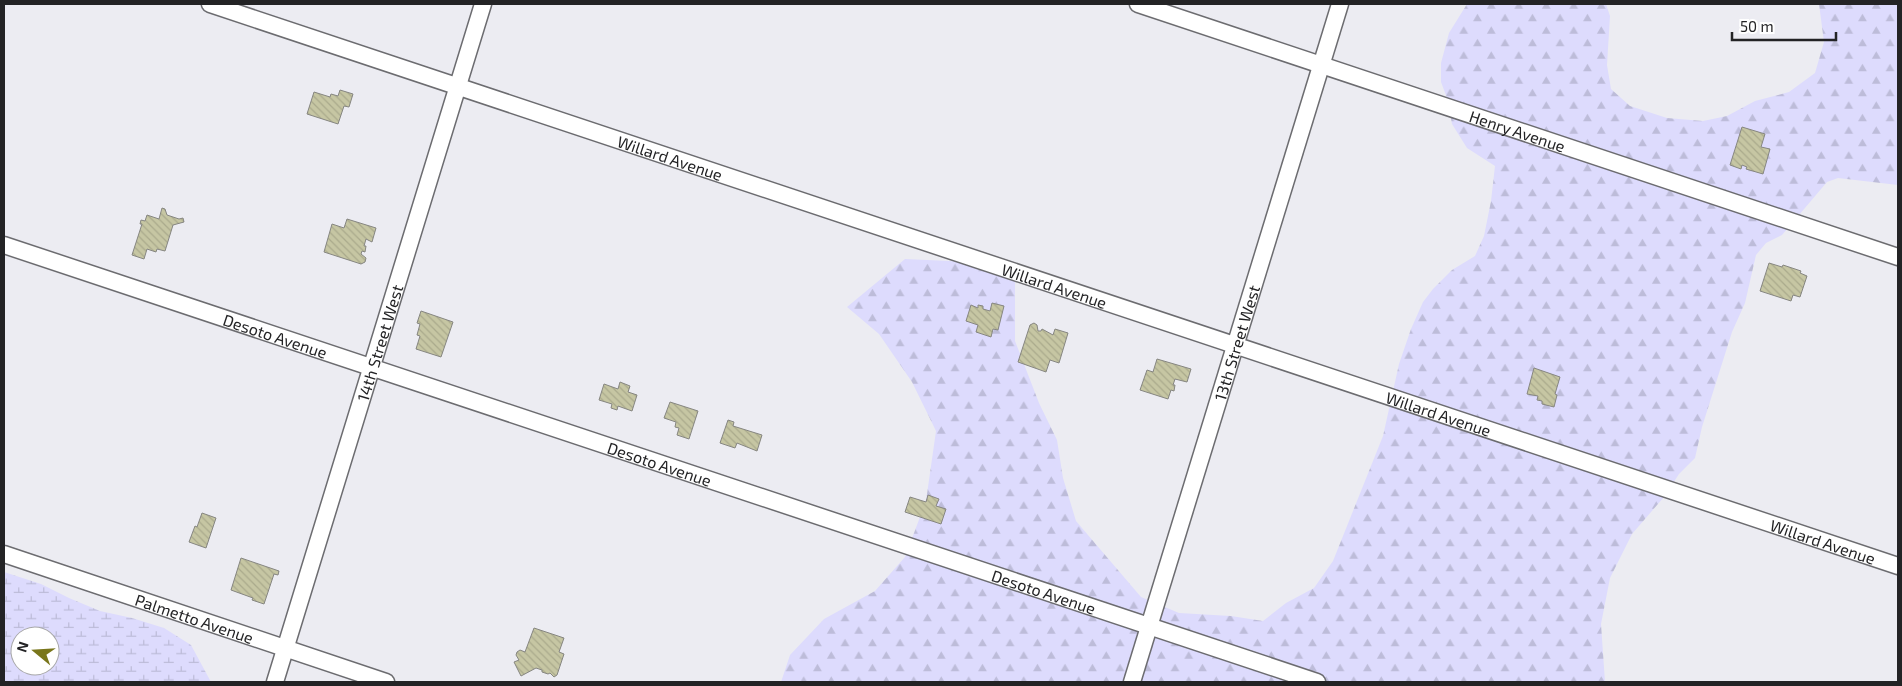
<svg xmlns="http://www.w3.org/2000/svg" width="1902" height="686" font-family="'Exo 2',sans-serif">
  <style>
    .forest { fill: url(#forest-firs) }
    .wetland { fill: url(#wetland-marsh); fill-rule: evenodd }
    .building { fill: url(#building-back-hatch); stroke: #868681 }
    .lines { fill: none; stroke-linecap: round; stroke-linejoin: round }
    .street-casing { stroke: #6c6c70; stroke-width: 19 }
    .street { stroke: #fff; stroke-width: 16 }
    .labels { text-anchor: middle; dominant-baseline: central; stroke-width: 4; stroke-linejoin: round; paint-order: stroke }
    .street-label { font-size: 16px; fill: #232325; stroke: #fff }
  </style>
  <defs>
    <pattern id="forest-firs" width="22" height="20" patternUnits="userSpaceOnUse" patternTransform="scale(1.25)"><rect width="22" height="20" fill="#dddbfd"/><path d="M5 1l3.5 6h-7zM16 11l3.5 6h-7z" fill="#bdbcd9"/></pattern>
    <pattern id="wetland-marsh" width="20" height="14" patternUnits="userSpaceOnUse" patternTransform="scale(1.25)"><rect width="20" height="14" fill="#dddbfd"/><path d="M1 5h8M5 5V1M11 12h8M15 12V8" fill="none" stroke="#bdbcd9"/></pattern>
    <pattern id="building-back-hatch" width="6" height="6" patternUnits="userSpaceOnUse" patternTransform="scale(1.25)"><rect width="6" height="6" fill="#c6c6a3"/><path d="M-1 5l2 2M0 0l6 6M5-1l2 2" fill="none" stroke="#aaaa8c"/></pattern>
  </defs>
  <rect width="100%" height="100%" fill="#ececf2"/>
  <!-- forest -->
  <path class="forest" d="M1467,4H1606L1610,16L1607,65L1611,89L1630,106L1667,118L1703,121L1727,116L1755,101L1789,92L1815,73L1824,42L1819,4H1898V185L1838,178L1827,182L1782,235L1766,243L1756,255L1745,303L1732,332L1702,427L1695,458L1679,474L1664,497L1632,534L1610,578L1601,624L1605,682H781L790,655L824,619L875,591L905,557L926,501L936,431L912,382L879,334L847,307L905,259L1015,264V341L1039,403L1057,440L1063,478L1076,521L1141,597L1179,613L1231,616L1263,621L1286,603L1314,588L1333,561L1383,436L1399,364L1411,329L1423,302L1433,289L1452,270L1475,256L1484,236L1491,201L1495,166L1467,148L1452,124L1447,98L1441,82V63L1449,33Z"/>
  <!-- wetland -->
  <path class="wetland" d="M4,572L41,584L69,598L100,611L132,618L164,628L191,645L211,682H4ZM20,636H50V666H20Z"/>
  <!-- building -->
  <path class="building" d="M340,90L353,94L349,107L344,106L338,124L307,114L314,92L330,97L331,94L338,96Z
    M1742,127L1765,134L1761,147L1770,149L1763,174L1746,169L1747,167L1742,165L1741,169L1730,165Z
    M162,208L165,209L167,215L179,219L183,218L184,222L173,225L165,251L157,249L156,252L147,249L144,259L132,255L142,224H140L141,220L145,221L147,215L159,219Z
    M347,219L376,228L372,242L366,239L364,246H366L365,252L362,251L361,254L366,258L365,262L361,264L324,252L332,224L344,228Z
    M1769,263L1782,267L1783,265L1801,271L1800,273L1807,276L1800,297L1793,295L1791,301L1760,291Z
    M992,303L1004,306L998,330L993,329L991,337L976,332L978,325L966,321L971,305L978,308V305L983,306V309L990,311Z
    M421,311L453,322L441,357L416,349L420,336L417,335L420,324L417,323Z
    M1034,323L1037,325L1038,331H1041L1042,329L1053,335L1055,329L1068,333L1059,363L1050,360L1046,372L1018,362L1030,325Z
    M1157,359L1191,369L1187,382L1175,379L1173,385H1175L1174,391L1171,390L1168,399L1140,390L1147,370L1153,372Z
    M1534,368L1560,377L1555,394L1557,395L1554,407L1542,404V401L1537,400L1538,396L1527,394Z
    M620,382L630,386L628,392L637,395L632,411L618,406L617,410L611,408L612,404L599,400L604,384L618,389Z
    M670,402L698,411L689,439L677,435L679,428L675,427L676,422L664,418Z
    M728,420L734,422L733,426L762,435L757,451L737,443L735,448L720,443Z
    M928,495L939,499L936,506L946,509L941,524L905,512L910,497L926,502Z
    M202,513L216,518L206,548L189,542L195,526L197,527Z
    M241,558L279,571L278,575L274,574L264,604L252,600L253,598L231,590Z
    M534,628L564,638L559,652L564,654L557,675L554,677L550,673L548,674L542,672V670L536,668L521,676L514,662L519,660L516,655L517,652L520,650L525,652Z"/>
  <g class="lines">
    <defs>
      <g id="street">
        <path id="s1" d="M210,4L1898,566"/>
        <path id="s2" d="M1138,4L1898,257"/>
        <path id="s3" d="M4,245L1317,682"/>
        <path id="s4" d="M4,554L386,682"/>
        <path id="s5" d="M275,682L483,4"/>
        <path id="s6" d="M1132,682L1340,4"/>
      </g>
    </defs>
    <!-- street casing -->
    <use href="#street" class="street-casing"/>
    <!-- street -->
    <use href="#street" class="street"/>
  </g>
  <g class="labels">
    <!-- street labels -->
    <g class="street-label">
      <text stroke="none"><textPath href="#s2" startOffset="400">Henry Avenue</textPath></text>
      <text stroke="none"><textPath href="#s1" startOffset="485">Willard Avenue</textPath></text>
      <text stroke="none"><textPath href="#s1" startOffset="890">Willard Avenue</textPath></text>
      <text stroke="none"><textPath href="#s3" startOffset="286">Desoto Avenue</textPath></text>
      <text stroke="none"><textPath href="#s5" startOffset="355">14th Street West</textPath></text>
      <text stroke="none"><textPath href="#s6" startOffset="355">13th Street West</textPath></text>
      <text stroke="none"><textPath href="#s1" startOffset="1295">Willard Avenue</textPath></text>
      <text stroke="none"><textPath href="#s3" startOffset="691">Desoto Avenue</textPath></text>
      <text stroke="none"><textPath href="#s1" startOffset="1700">Willard Avenue</textPath></text>
      <text stroke="none"><textPath href="#s3" startOffset="1096">Desoto Avenue</textPath></text>
      <text stroke="none"><textPath href="#s4" startOffset="201">Palmetto Avenue</textPath></text>
    </g>
  </g>
  <!-- border -->
  <rect width="1902" height="686" fill="none" stroke="#232325" stroke-width="10"/>
  <!-- north arrow -->
  <g transform="translate(35 651) rotate(288)"><circle r="24" fill="#ffffff" stroke="#a7a7a8"/>
  <path d="M0-4L9 19L0 12L-9 19Z" fill="#79761b"/>
  <text y="-8" font-size="14" font-weight="bold" text-anchor="middle" fill="#232325">N</text>
  </g>
  <!-- scale -->
  <path d="M1732 32v8h104v-8" fill="none" stroke="#232325" stroke-width="2.5"/>
  <text x="1740" y="32" font-size="15" fill="#232325" stroke="#ffffff" stroke-width="4" paint-order="stroke">50 m</text>
</svg>
